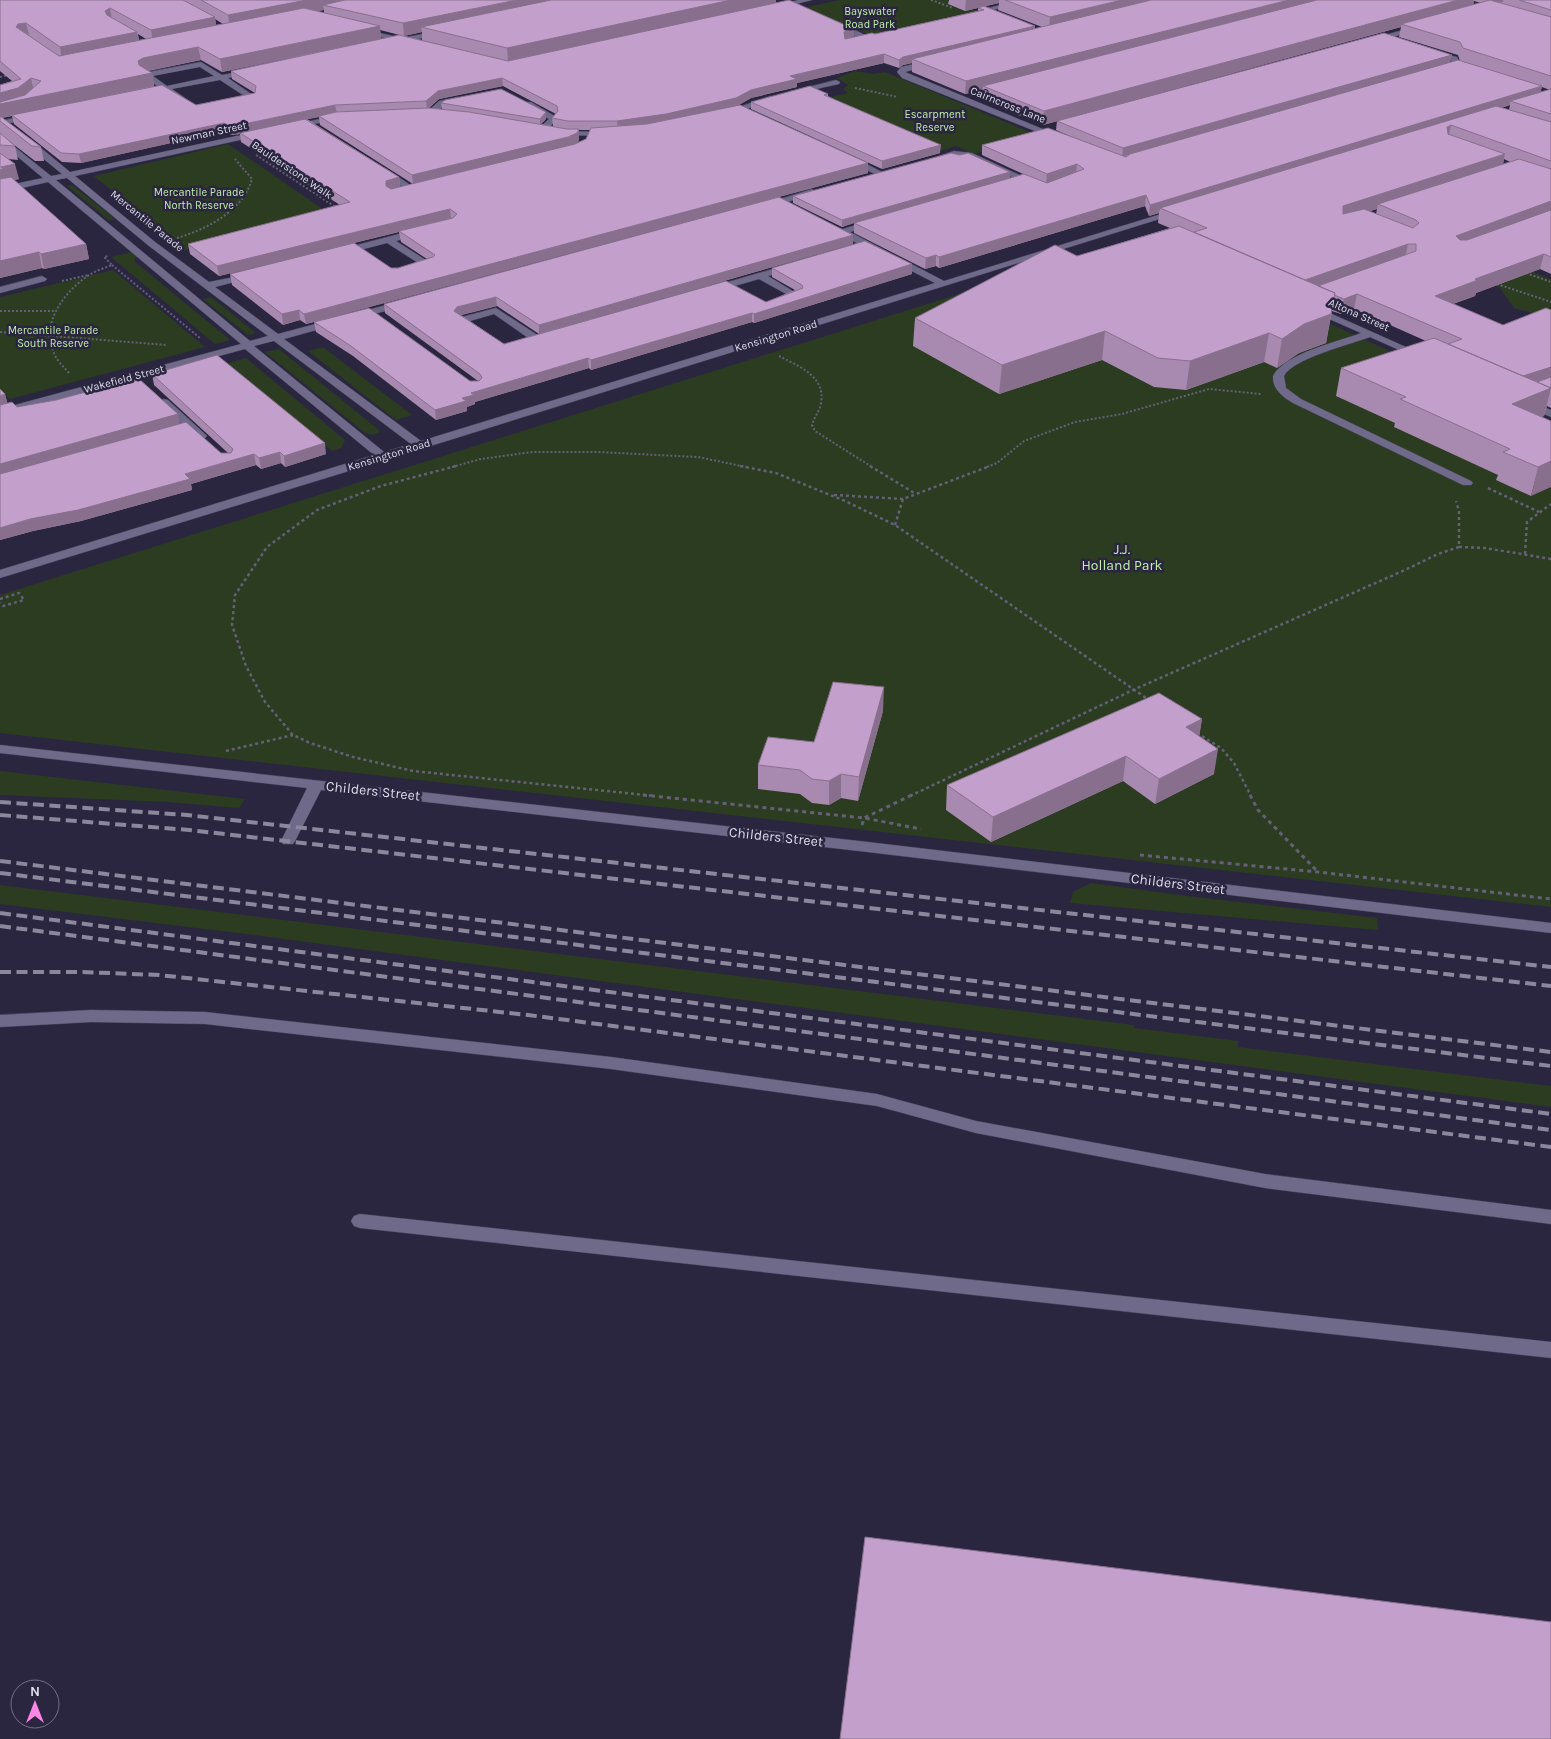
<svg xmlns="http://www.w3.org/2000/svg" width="1551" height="1739" font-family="Karla,sans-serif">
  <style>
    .green { fill: #2b3c21 }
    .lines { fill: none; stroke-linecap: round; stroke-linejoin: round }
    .minor-casing { stroke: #49445a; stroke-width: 1 }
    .path-far2 { stroke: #646078; stroke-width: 2; stroke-dasharray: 2 2; stroke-linecap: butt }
    .path-far1 { stroke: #646078; stroke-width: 2.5; stroke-dasharray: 3 3; stroke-linecap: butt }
    .path { stroke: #646078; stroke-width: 3; stroke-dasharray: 4 4; stroke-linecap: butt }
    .minor { fill: #6f6a89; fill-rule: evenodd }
    .rail { stroke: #8b879c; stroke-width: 4; stroke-dasharray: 11 5.5; stroke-linecap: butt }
    .wall { fill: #a889af; fill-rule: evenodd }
    .shaded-wall { fill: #886f8e }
    .building { fill: #c39fcb; stroke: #886f8e }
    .labels { text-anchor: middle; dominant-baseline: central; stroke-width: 5; stroke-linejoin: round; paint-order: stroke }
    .far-park-label { font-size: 11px; fill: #c1efa9; stroke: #2b2640 }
    .far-street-label { font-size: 11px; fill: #dedced; stroke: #2b2640 }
    .park-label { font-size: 14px; fill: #c1efa9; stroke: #2b2640 }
    .street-label { font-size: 14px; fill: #dedced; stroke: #2b2640 }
  </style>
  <rect width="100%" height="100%" fill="#2b2640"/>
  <!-- green -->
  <path class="green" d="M839,0H947L977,11L870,35L803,8Z
    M855,71L873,74L885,72L1042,137L973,154L956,146L940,151L826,98L848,93L843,89L848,85L837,78Z
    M228,144L330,214L185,250L94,176Z
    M72,185L115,219L109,220L67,186Z
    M1141,237L1551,425V907L0,733V595Z
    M132,252L136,256L134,261L230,340L215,344L111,257Z
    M1515,265L1551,279V318L1514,308L1499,287L1450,268Z
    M113,270L205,347L10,399L0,389V297Z
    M211,297L256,333L248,335L203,299Z
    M323,347L412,415L396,420L308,351Z
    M279,349L379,430V433L372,435L365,433L265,352Z
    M246,358L345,440L341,448L332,451L228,363Z
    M0,771L245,799L239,808L168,802L0,795Z
    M1091,883L1187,896L1377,918L1378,930L1070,903L1073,892Z
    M0,885L1134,1025V1028L1238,1041V1047L1551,1086V1107L254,935L0,904Z"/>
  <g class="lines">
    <defs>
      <path id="minor" d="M798,0H812L776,9L772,7Z
        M1018,0H1030L971,16L967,14Z
        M833,22H839L871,38L864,40L833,26Z
        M1417,26L1421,28L1420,30L1372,42L1368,40Z
        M358,28L402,38L442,30L446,32L410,41L407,43L358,32Z
        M1429,50L1457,57L1461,66L1454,68L1451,60L1429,54Z
        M932,60L936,62L935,64L905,72L1062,137L1055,139L902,78L897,72L901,67Z
        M201,62L222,75L254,69V73L228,78L257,98L197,112L164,91L148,94L144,92L159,87L143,77V73ZM200,67L214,76L167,86L153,76ZM220,80L246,97L198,107L172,89Z
        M836,80L840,82L839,84L793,94L789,92Z
        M771,96L775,98L774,100L728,115L721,113Z
        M459,97L463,99L462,101L445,105L433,115L426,113L439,101Z
        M525,102H531L558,118L545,132H539V128L549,119L525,106Z
        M33,114L37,116L36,118L0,125V121Z
        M338,115H341V119L292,128L288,126Z
        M260,131H263V135L75,176L155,242L209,282L254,273V277L215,287L278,334L401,301H407V305L284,339L421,441L935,283L835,232V228L843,229L871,220H877V224L850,232L944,281L1174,210L1177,209L1182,212L424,448L0,578V570L374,455L245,349L0,415V409L241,344L48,182L0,193V187L43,178L0,142V135L51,176L62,174L23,142V138H29L70,172ZM67,178L149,246L268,336L250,341L56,180ZM274,341L411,444L384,452L254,346Z
        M556,131L609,132L613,134L609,136L559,135H556Z
        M954,151L972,153L1039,184L1032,186L967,157H954L935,162L931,159Z
        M847,157H853L884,173L877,175L847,161Z
        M384,168L387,169L416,189L415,191H409L381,173V169Z
        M812,189L816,192L815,194L766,208L762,205Z
        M418,229L421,230V234L396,241L432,264V268H426L387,243L341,255L336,252L338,250Z
        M790,264L795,267L793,269L768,276L801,296L787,302H781L779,300L788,295L759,279L714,292L709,289L711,287Z
        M42,276L47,279L45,281L0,293V287Z
        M1314,306L1426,356L1425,358H1417L1370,337C1351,344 1292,359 1284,376L1286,388L1301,399L1471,481L1473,483L1471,485H1463L1293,403C1283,397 1272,389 1273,376C1285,353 1338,342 1361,333L1311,311L1309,309Z
        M496,308L542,338V342H534L494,314L470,321L480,330L475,333L457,320L458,318Z
        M164,399L168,400L205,434L207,436L205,438H197L160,404L159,402Z
        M1526,400L1551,410V417L1522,405L1521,403L1522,401Z
        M0,745L859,841L1551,923V933L859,851L321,790L295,841L293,844H283L281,841L307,788L0,753Z
        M91,1010L205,1012L611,1057L877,1094L976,1121L1265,1174L1551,1210V1224L1265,1188L976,1133L877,1106L611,1069L205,1024L91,1022L0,1027V1015Z
        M360,1214L1551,1342V1358L360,1228L354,1226L351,1221L354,1216Z"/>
    </defs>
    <!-- minor casing -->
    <use href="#minor" class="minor-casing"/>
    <!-- path-far2 -->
    <path class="path-far2" d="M931,0L953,8
      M0,77L9,75
      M855,88L898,97
      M256,155L337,208
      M177,238C207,229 243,211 252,179L235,159
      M112,265L200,338
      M1526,273L1551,282
      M62,281L88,275
      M1497,284L1551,302
      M0,311H54
      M0,332L167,345
      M779,356C798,366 826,376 821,403C820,411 814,417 812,425L815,431L872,467
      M69,373C63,366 56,360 53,351C40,323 67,288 91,274C97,270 105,268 112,265L104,257L108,256
      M452,467L481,459L532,452H597L698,457L746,467
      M987,467L997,463L1024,441L1075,422L1122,414L1209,389L1261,394"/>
    <!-- path-far1 -->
    <path class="path-far1" d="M456,466L381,486L317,510L267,547L235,595L232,625L246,666L265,702L293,735L310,743L353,757L413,771L655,796
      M740,466L776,473L845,501L895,525L1149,700
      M870,466L916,494
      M1488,488L1539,512
      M834,495L903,499
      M895,525L903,499L990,466
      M1459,547L1485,548L1551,559
      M1525,554L1527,522L1551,504
      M0,599L19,593L24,600L3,606L0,603
      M1197,733L1221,748L1234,763L1251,796
      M226,751L293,735
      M910,796L1133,690L1405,570L1438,554L1459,547V511L1456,501"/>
    <!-- path -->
    <path class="path" d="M643,795L864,818L921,829
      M1250,795L1258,810L1318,872
      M862,825L864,818L912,795
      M1140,855L1318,872L1551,899"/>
    <!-- minor -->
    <use href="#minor" class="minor"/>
    <!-- rail -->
    <path class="rail" d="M0,802L187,815L1551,967
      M0,815L189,830L1551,986
      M0,861L1551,1052
      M0,873L1551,1066
      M0,913L1551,1114
      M0,926L1551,1130
      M0,972H81L159,975L528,1015L1551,1147"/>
  </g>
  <!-- wall -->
  <path class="wall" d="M0,0H778H776V3L854,29V37L875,34L978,11V8L1035,29L1042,27L998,10L999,3L965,11L948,4L949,0H1551V274L1540,269L1476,293L1475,296L1453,304L1503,325L1551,310V408L1547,406L1544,416L1541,417L1551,421L1531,496L1496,480L1498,475L1394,427L1395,423L1336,396L1341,368L1426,341L1354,309L1341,314L1332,311L1326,343L1299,353L1277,368L1264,362L1186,390L1154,387L1102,360L999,394L913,346L915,318L1077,256L1170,228L1158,223L1159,213L1149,216L1145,206L939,268L936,266L925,269L854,233V223L842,227L793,203V196L1010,178L1023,174L982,155V145L1072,137L1056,130L1057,121L1460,61L1458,55L1399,37L1401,27L1043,125L982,100L983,90L965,94L912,72V63L903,65L899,68L884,63L797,83V87L751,98L739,105L868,163V173L321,320L470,381H478L385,313L384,304L853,235V244L539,334L497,306L461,315L504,344L766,302L795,290L772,277V268L912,264V274L754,323L752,322L591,370L589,368L475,402V404L467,407V411L436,420L353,356L316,332L314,322L306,324L300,320L283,325L232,285L230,274L321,251L219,276L190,254L188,244L340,205L241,142L240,134L231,135L225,131L81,163L62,162L14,124L12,116L2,118L41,147L44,161H35L0,134L15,146L18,160L8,159L19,179L14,180L86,244L89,259L44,269L42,268L0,278V85L12,81L0,71ZM1474,1L1481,3L1473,5ZM324,10V13L316,11ZM215,19L223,24L216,25ZM380,30L392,33L399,35L381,39ZM422,32V40L404,36ZM138,34L146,39L139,40ZM307,54L231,71L232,79L255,93L196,105L154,86L152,73L148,71L201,60L222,72ZM503,86L556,114L552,118L553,126L541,124L546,119V112L441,103L442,109L429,108L439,99ZM1542,87L1550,90L1540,92ZM1510,105L1509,110L1501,108ZM319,117L320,125L413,184L400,187L399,177L307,119ZM579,130H590L586,139L571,145L578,143L579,138ZM1504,159L1510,162L1503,164ZM1377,209L1376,214L1370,211ZM399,232L401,242L427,259L398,268H391L354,243Z
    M828,94V96L940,153L882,169L751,109V102Z
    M152,374L326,454L285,467L281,463L261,469L256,465L191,484L192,490L81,521L33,531L0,540V389L5,394L7,403L17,407L180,424L221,453H228L154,385Z
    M883,711L858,801L841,798L829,805L812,803L800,794L758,789V765L814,742Z
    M1202,719L1199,736L1214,774L1155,804L1123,781L991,842L946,810L947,785Z"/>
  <!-- shaded-wall -->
  <path class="shaded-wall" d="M307,0H372L323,5L324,10L230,28L228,15Z
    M517,0H579L421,27L422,32L404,36L403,23Z
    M731,0H778H776V3L508,61L507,48Z
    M966,0H999V3L965,11Z
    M1122,0H1171L1049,30L1050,17Z
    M1289,0H1336L983,86V90L965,94L966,81Z
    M1458,0H1474L1473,8L1401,24V27L1043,125L1044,111Z
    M1491,0H1503V2L1490,4Z
    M110,8L112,20L107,23L105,11Z
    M215,17L217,30L153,43L151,30Z
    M26,23L29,35L16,27L18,24Z
    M380,26L381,39L222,72L220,59Z
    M1035,26V34L912,59V63L903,65L899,68V60L903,57Z
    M854,29V37L844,40V32Z
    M137,32L140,45L62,60L60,47Z
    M198,47L201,60L146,71L140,74L138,61L143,58Z
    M884,54V63L797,83V87L751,98L736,106L618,130L617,121L751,90L790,76Z
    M1452,55L1450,63L1122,157L1123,148Z
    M152,73L154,86L0,118V93L31,78L34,92Z
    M502,78L503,86L439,99L427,109L426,101L438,91Z
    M1542,86L1540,96L1510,101V105L1166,211L1160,208L1159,213L1149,216L1150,205Z
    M335,105L337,113L319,116V117L241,133H240V134L231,135L230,127Z
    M546,112V119L540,125V119Z
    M224,123L225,131L81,163L79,154Z
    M1451,125L1448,139L1447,127Z
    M579,129V138L578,143L568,146L413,184L412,175Z
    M941,145L940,153L882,169V161Z
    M1505,154L1502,168L1378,204L1377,209L1340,221L1343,206Z
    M868,163V173L306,324L304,314Z
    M15,164L19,179L6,182L0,185V170L1,167Z
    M1077,164L1076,174L1046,184L1047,174Z
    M1010,172V179L854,223L842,227V220Z
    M399,177L400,187L387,196L386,186V181Z
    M1146,195L1145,206L939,268V257Z
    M1551,201V215L1453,251L1456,236Z
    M450,209L451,219L219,276L217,266Z
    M853,235V244L539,334V325Z
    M86,244L89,259L44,269L41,254Z
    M1408,244L1405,259L1321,289L1302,281Z
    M39,252L42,268L0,278V261Z
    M1544,254L1540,269L1476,293L1475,296L1431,312L1435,296L1475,279Z
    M936,255V266L925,269L926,258Z
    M912,264V274L754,323V314Z
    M1357,294L1354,309L1341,314L1344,299Z
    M496,297L497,306L458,316L454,311L457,307Z
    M299,310L300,320L283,325L282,314Z
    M752,313V322L591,370V360Z
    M1331,314L1326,343L1299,353L1277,368L1282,339L1304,324Z
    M1105,331L1102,360L999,394L1002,365Z
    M1269,333L1264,362L1186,390L1190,361Z
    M588,358L589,368L475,402V404L467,407V411L436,420L435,410L462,398L471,393Z
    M1551,367V382L1541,385L1521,376Z
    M1551,388L1544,416L1505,432L1512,404Z
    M5,394L8,405L0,407V396Z
    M178,414L180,425L0,476V464Z
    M325,443L326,454L285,467L284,456Z
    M280,452L281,463L261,469L259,458Z
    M254,454L256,465L191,484L192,490L81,521L33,531L0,540V528Z
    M1551,461V487L1531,496L1538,467Z
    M884,687L883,711L858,801L859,777Z
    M1202,719L1198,744L1186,727Z
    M1218,749L1214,774L1155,804L1159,779Z
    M1126,756L1123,781L991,842L993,817Z
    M841,774V798L829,805V781Z"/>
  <!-- building -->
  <path class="building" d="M0,0H183L215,17L151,30L110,8L105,11L107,15L137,32L60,47L26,23L18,24L16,27L59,56L304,8L380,26L220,59L198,47L143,58L138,61L139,65L152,73L0,104V102L25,95L41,81L31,78L18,88L0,93V85L21,79L0,61Z
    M201,0H307L228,15Z
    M345,0H517L403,23L323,5Z
    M551,0H731L507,48L421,27Z
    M789,0L854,29L844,32L845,39L872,33L875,34L984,10L978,8L984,6L1035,26L903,57L899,60L884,54L790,76L797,79L751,90L736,98L666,114L617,121H568L552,118L558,111L557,106L502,78L438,91L426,101L335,105L230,127L224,123L79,154L61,153L12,115L162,85L196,105L255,93L256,86L231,71L399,35L508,61Z
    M1005,0H1122L1050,17Z
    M1151,0H1289L966,81L912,59Z
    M1317,0H1458L1044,111L983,86Z
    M1490,0L1551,17V76L1463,48L1460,42L1401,24Z
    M1519,0H1551V10Z
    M1384,33L1452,55L1123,148L1057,121Z
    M1458,60L1542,86L1150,205L1146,195L939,257L936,255L926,258L854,223L1024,174L1047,183L1084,169L1077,164L1047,174L982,145L1048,128L1126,157L1130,154Z
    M810,86L828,94L824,95L941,145L882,161L751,102Z
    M501,89L546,112L540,119L441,103L445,100Z
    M1551,89V114L1510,101Z
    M740,105L868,163L304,314L299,310L282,314L230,274L354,243L391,268H398L433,257L435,255L399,231L453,218L457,214L450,209L217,266L188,244L350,202L240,133L305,119L399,177L386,181V186L391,189L575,144L586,139L591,128L647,124Z
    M1496,106L1551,122V161L1451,125L1447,127L1448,134L1505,154L1343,206V214L1364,209L1413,228L1419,223L1416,220L1378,204L1519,159L1551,169V201L1456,236L1460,240H1467L1551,210V257L1544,254L1475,279L1478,280L1435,296L1503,325L1546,308L1551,310V367L1523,376L1448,344L1462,339L1357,294L1344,299L1334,295L1335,293L1318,286L1416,251V244H1408L1305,280L1194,232L1207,228L1160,208Z
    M429,108L469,112L567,129H579L577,133L568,137L412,175L319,116L336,112Z
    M0,116L41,147L32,146L0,121Z
    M0,133L15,146L0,145Z
    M0,153L15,164L1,167L3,169L0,170Z
    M951,153L960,155L968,153L1010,172L842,220L793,196Z
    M11,177L86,244L41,254L39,252L0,261V179Z
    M779,197L853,235L539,325L496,297L457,307L454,311L504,344L726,281L766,302L803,288L802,285L772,268L865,241L912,264L754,314L752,313L591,360L588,358L471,393L474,395L462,398L466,401L435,410L351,346L314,322L369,308L470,381H479L482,378L480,374L384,304Z
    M1179,226L1335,293L1331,314L1304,324L1282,339L1269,333L1190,361L1158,358L1105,331L1002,365L915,318L1055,245L1077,256Z
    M1434,338L1551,388L1512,404L1551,421V461L1538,467L1503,452L1510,449L1400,399L1406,397L1341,368Z
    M217,355L325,443L284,456L280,452L259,458L254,454L185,474L190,479L78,510L30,519L0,528V474L186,422L221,453H231L233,449L152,374Z
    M1551,377V388L1537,382Z
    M138,378L178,414L0,464V405L12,402L17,407L56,400Z
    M0,389L5,394L0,396Z
    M833,682L884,687L859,777L841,774L829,781L812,779L800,770L758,765L768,737L814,742Z
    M1159,693L1202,719L1186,727L1218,749L1159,779L1126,756L993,817L947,785Z
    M865,1537L1551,1622V1739H840Z"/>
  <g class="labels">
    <!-- far-park labels -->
    <g class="far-park-label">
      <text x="870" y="11">Bayswater<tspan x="870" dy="13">Road Park</tspan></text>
      <text x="935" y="114">Escarpment<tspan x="935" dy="13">Reserve</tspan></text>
      <text x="199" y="192">Mercantile Parade<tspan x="199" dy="13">North Reserve</tspan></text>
      <text x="53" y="330">Mercantile Parade<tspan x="53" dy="13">South Reserve</tspan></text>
    </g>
    <!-- far-street labels -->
    <g class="far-street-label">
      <text transform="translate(1008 105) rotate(22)">Cairncross Lane</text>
      <text transform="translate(209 133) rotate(-12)">Newman Street</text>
      <text transform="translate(292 170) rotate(34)">Baulderstone Walk</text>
      <text transform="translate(147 221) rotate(39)">Mercantile Parade</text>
      <text transform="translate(1359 315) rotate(24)">Altona Street</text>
      <text transform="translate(776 336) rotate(-17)">Kensington Road</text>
      <text transform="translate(124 379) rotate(-15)">Wakefield Street</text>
      <text transform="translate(389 455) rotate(-17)">Kensington Road</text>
    </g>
    <!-- park labels -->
    <g class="park-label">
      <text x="1122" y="549">J.J.<tspan x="1122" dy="16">Holland Park</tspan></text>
    </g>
    <!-- street labels -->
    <g class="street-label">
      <text transform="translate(373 791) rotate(6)">Childers Street</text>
      <text transform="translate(776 837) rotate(6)">Childers Street</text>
      <text transform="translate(1178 884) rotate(7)">Childers Street</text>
    </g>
  </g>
  <!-- north arrow -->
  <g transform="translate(35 1704)"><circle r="24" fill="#2b2640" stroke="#736f85"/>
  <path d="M0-4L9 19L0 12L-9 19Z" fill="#fc86e4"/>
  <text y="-8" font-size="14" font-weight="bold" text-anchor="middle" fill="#dedced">N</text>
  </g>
</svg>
